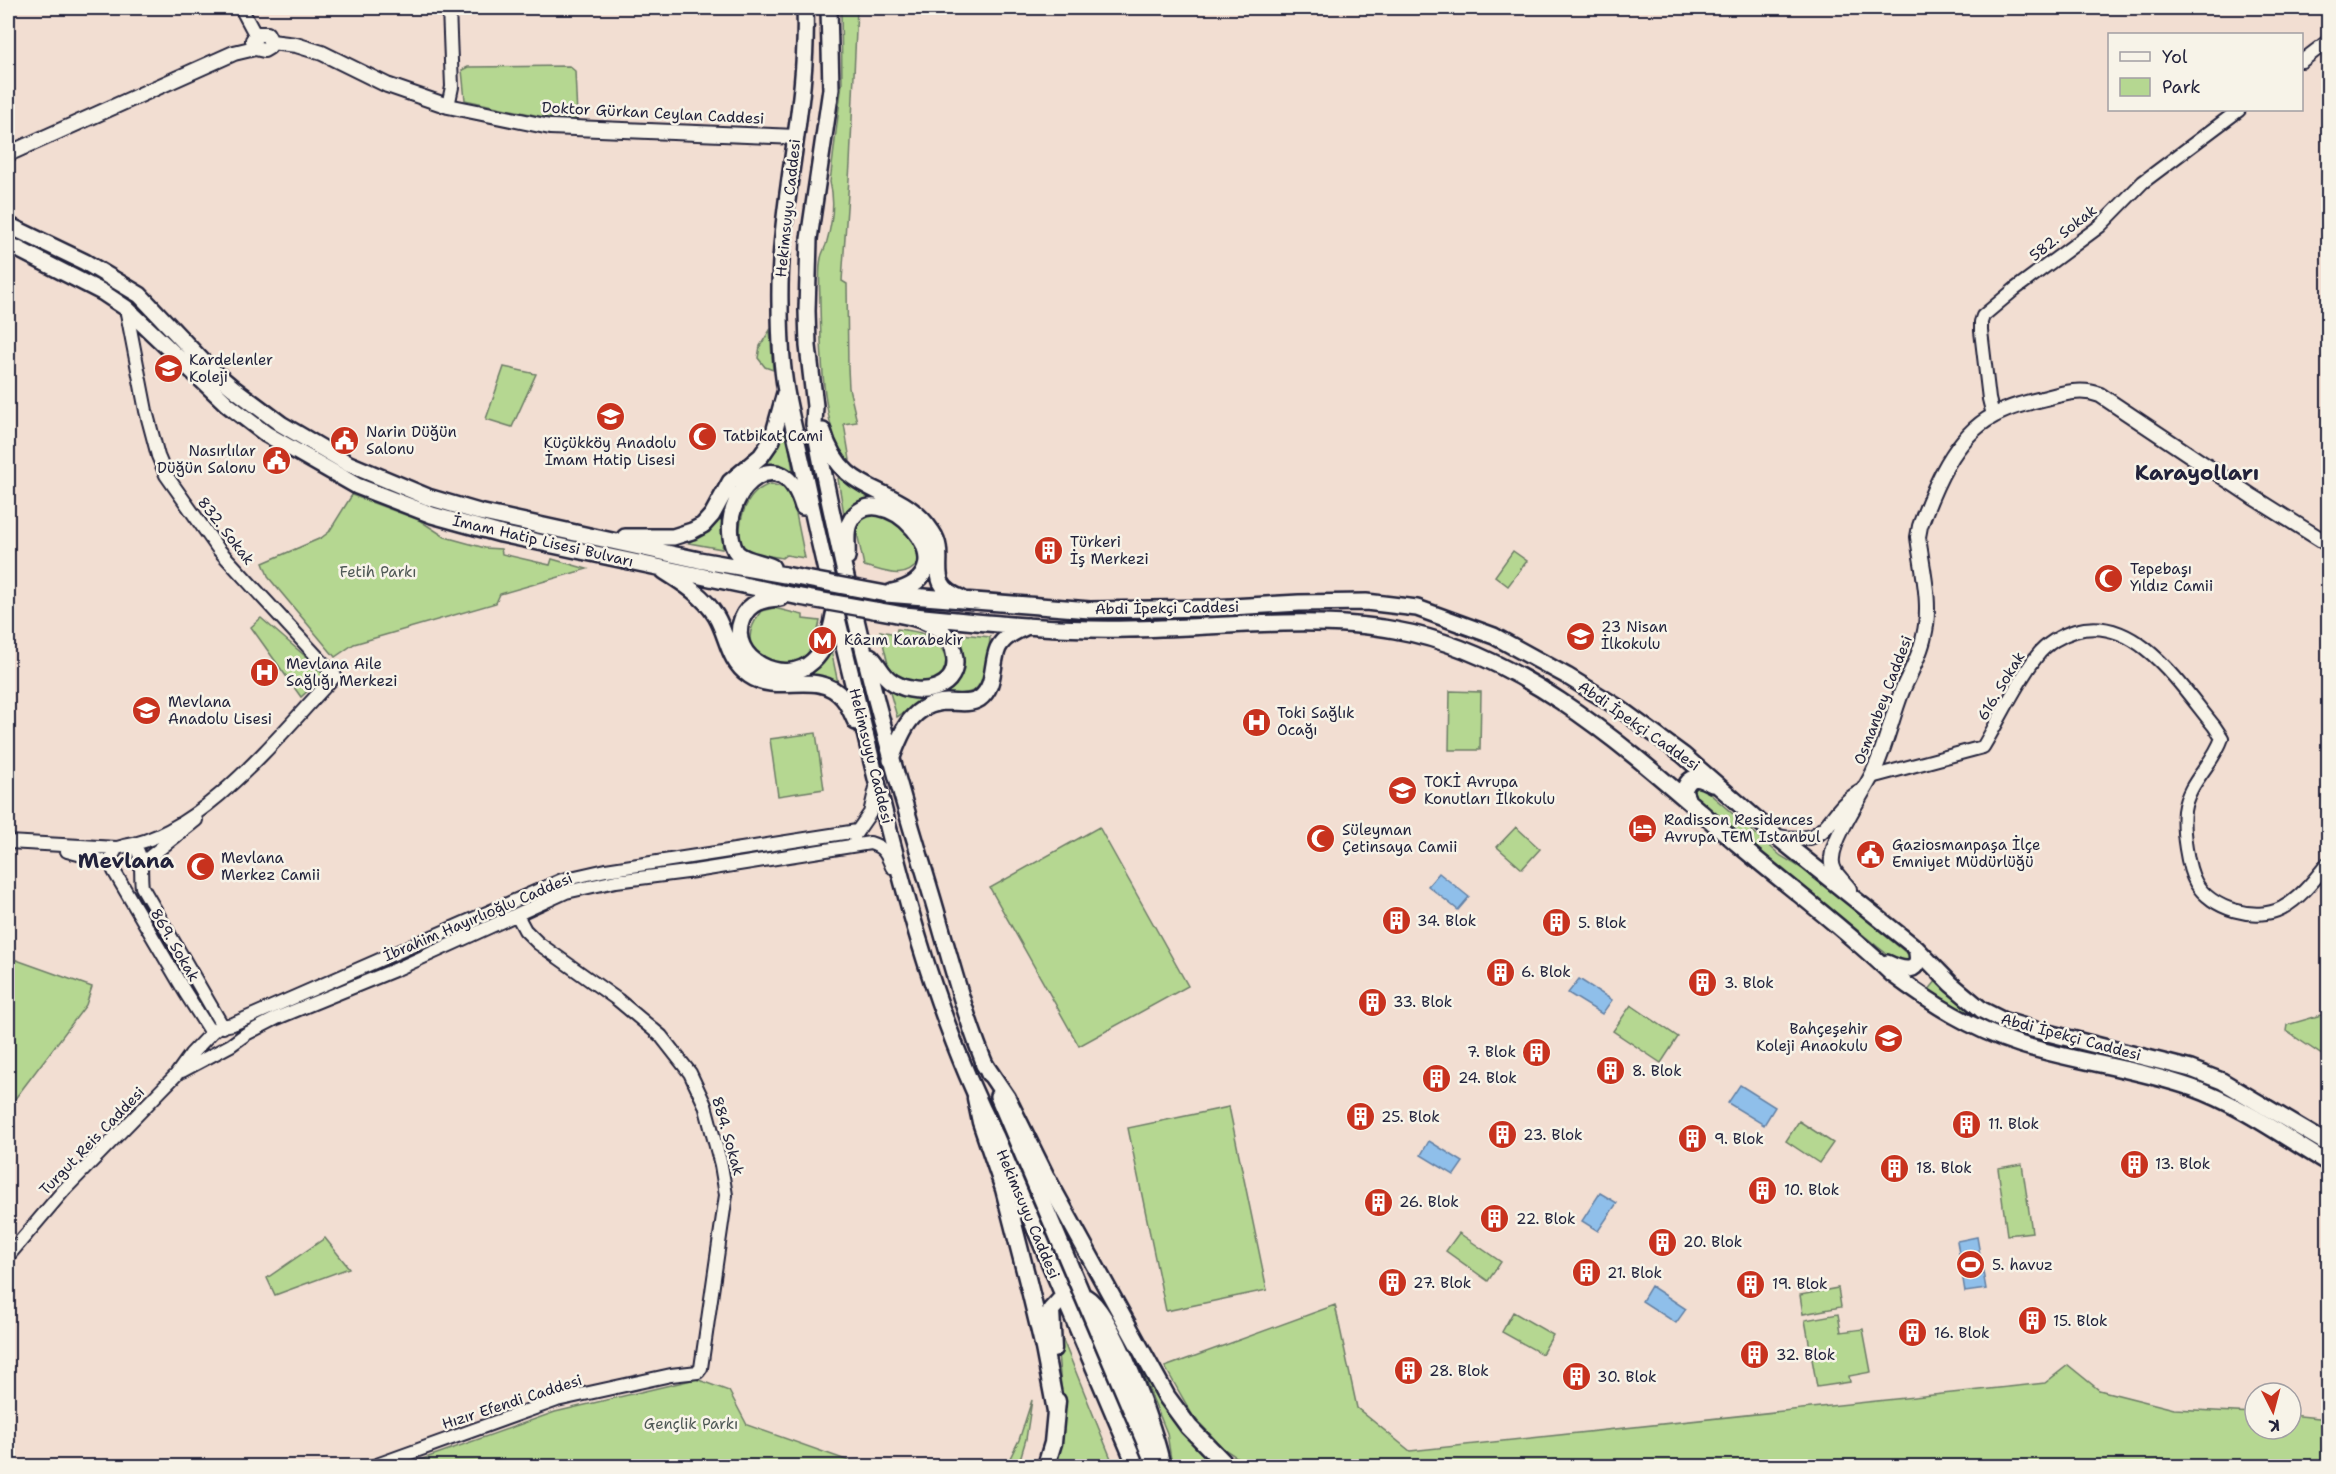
<svg xmlns="http://www.w3.org/2000/svg" width="2336" height="1474" font-family="'Shantell Sans',sans-serif">
  <style>
    .green { fill: #b5d791; stroke: #6c7c66; stroke-width: 1.5 }
    .water { fill: #8fbfea; stroke: #6380a4; stroke-width: 1.5 }
    .lines { fill: none; stroke-linecap: round; stroke-linejoin: round }
    .tertiary-casing { stroke: #22223b; stroke-width: 16 }
    .secondary-casing { stroke: #22223b; stroke-width: 18 }
    .primary-casing { stroke: #22223b; stroke-width: 20 }
    .motorway-casing { stroke: #22223b; stroke-width: 21 }
    .tertiary { stroke: #f7f3e8; stroke-width: 12 }
    .secondary { stroke: #f7f3e8; stroke-width: 14 }
    .primary { stroke: #f7f3e8; stroke-width: 15 }
    .motorway { stroke: #f7f3e8; stroke-width: 16 }
    .primary-bridge-casing { stroke: #22223b; stroke-width: 20; stroke-linecap: butt }
    .primary-bridge { stroke: #f7f3e8; stroke-width: 15 }
    .labels { text-anchor: middle; dominant-baseline: central; stroke-width: 5; stroke-linejoin: round; paint-order: stroke }
    .street-label { font-size: 15px; fill: #22223b; stroke: #f7f3e8 }
    .poi-label { font-size: 15px; fill: #22223b; stroke: #f7f3e8; text-anchor: start }
    .park-label { font-size: 15px; fill: #4e5855; stroke: #f7f3e8 }
    .district-label { font-size: 21px; font-weight: bold; fill: #22223b; stroke: #f7f3e8 }
  </style>
  <rect width="100%" height="100%" fill="#f2ded2"/>
  <filter id="ink" filterUnits="userSpaceOnUse"><feTurbulence type="fractalNoise" baseFrequency=".0167" numOctaves="2"/><feDisplacementMap in="SourceGraphic" scale="12" xChannelSelector="R" yChannelSelector="G"/><feConvolveMatrix kernelMatrix="1 2 1 2 8 2 1 2 1" color-interpolation-filters="sRGB"/></filter>
  <g filter="url(#ink)">
    <!-- green -->
    <path class="green" d="M841,8H857L850,164L842,281L847,284L848,368L849,388L857,422L844,424L850,460H846C821,428 821,345 820,304C820,289 818,272 821,258C822,252 826,247 827,241C832,223 835,200 830,182L842,83Z
      M569,66L575,71L577,117L572,123L465,100L462,70L468,67Z
      M770,330L773,370L765,367L758,358L760,346Z
      M504,367L536,374L512,427L486,419Z
      M786,427L793,471L780,466H761Z
      M839,476L858,491L874,498V501L858,505L847,515L844,514L838,479Z
      M771,484L788,489L792,494L805,558L786,555L782,558C767,555 749,555 740,542C738,519 746,491 771,484Z
      M352,495L419,520L445,537L485,548L501,549L502,554L550,565L552,559L587,569L500,594L496,603L354,644L335,657L269,578L263,563L321,538L329,532Z
      M725,504L727,506L722,549L689,543L712,526Z
      M876,514L893,519L917,543L919,562C904,582 885,571 864,566L856,528L866,516Z
      M1513,551L1527,561L1508,586L1495,576Z
      M774,608L803,615V619L820,621C814,651 806,664 774,667C750,647 741,640 761,611Z
      M261,618L326,674L301,697L251,627Z
      M897,629C928,632 941,636 949,668L936,684L897,680L888,664L880,631L896,634Z
      M961,634L990,637C989,651 987,687 970,692C962,695 951,694 942,694C968,681 964,662 959,638Z
      M831,650L838,683L827,677L809,675V672Z
      M889,689L914,696H929L897,717Z
      M1450,691L1481,692L1480,750H1449Z
      M816,733L824,789L778,796L770,739Z
      M1697,786L1702,787L1781,856L1808,872L1910,956L1909,960L1900,964L1878,947L1695,797L1692,790Z
      M1099,827L1188,986L1079,1046L990,888Z
      M1516,827L1540,849L1522,869L1497,847Z
      M8,957L92,987L86,1005L8,1108Z
      M1937,980C1961,1004 1986,1023 2017,1035L2190,1077L2189,1080L1992,1030L1927,992Z
      M1631,1005L1678,1037L1661,1063L1613,1031Z
      M2328,1013V1059L2286,1031L2287,1025Z
      M1229,1107L1267,1290L1166,1311L1128,1128Z
      M1799,1121L1833,1143L1819,1163L1786,1141Z
      M2022,1164L2032,1232L2007,1235L1998,1168Z
      M1459,1233L1501,1262L1488,1281L1446,1251Z
      M325,1238L349,1268L275,1295L267,1278Z
      M1838,1288L1841,1307L1803,1314L1800,1295Z
      M1335,1305L1357,1408L1410,1451L2045,1383L2068,1365L2099,1390L2174,1409L2255,1413V1429H2291V1415L2328,1419V1466H1250L1224,1449L1193,1416L1165,1367Z
      M1513,1312L1553,1335L1542,1354L1502,1332Z
      M1838,1314L1841,1332L1863,1329L1871,1372L1849,1376L1850,1382L1817,1387L1805,1320Z
      M1055,1329L1063,1340L1114,1466H1052C1067,1420 1061,1377 1055,1329Z
      M1138,1363C1161,1399 1182,1439 1215,1466H1172L1167,1433Z
      M696,1379L729,1391L747,1425L852,1462V1466H403L555,1412Z
      M1032,1400L1026,1439L1018,1466H1006L1019,1440Z"/>
    <!-- water -->
    <path class="water" d="M1439,873L1469,897L1458,910L1428,886Z
      M1579,979L1612,1000L1602,1014L1568,993Z
      M1740,1085L1775,1107L1764,1125L1728,1103Z
      M1429,1141L1463,1162L1454,1175L1421,1155Z
      M1600,1193L1617,1203L1598,1231L1582,1221Z
      M1977,1237L1986,1289L1965,1292L1957,1241Z
      M1651,1286L1686,1309L1676,1323L1642,1301Z"/>
    <g class="lines">
      <defs>
        <path id="tertiary" d="M241,8L256,36
          M2302,61L2328,41
          M448,106L452,87L449,8
          M1993,415L1989,399L1981,331V322L1983,316L2015,289L2100,226L2143,182L2239,110
          M1871,777L1983,747C2001,717 2016,683 2037,656C2046,644 2061,635 2075,631C2136,613 2181,686 2214,726L2222,738C2213,765 2188,782 2184,811C2182,829 2187,868 2196,883C2211,909 2256,922 2282,908C2301,898 2315,879 2328,863
          M854,836L870,813L877,783
          M8,842L117,848
          M124,846C202,835 282,731 335,676L219,550L166,475L158,456L146,411L126,308
          M67,851L112,863
          M142,863L196,820
          M211,1033L185,992L114,871L111,858L117,848C148,838 139,869 142,887L223,1027
          M182,1071L231,1045L246,1034L277,1018L397,969L566,892L616,881L695,871L870,843C884,847 887,854 892,867
          M8,1256L64,1190L176,1075L191,1054L211,1033L218,1027L233,1024L562,880L606,870L857,831
          M374,1466L557,1400L671,1375L698,1372L701,1368L726,1195L721,1165L705,1105L690,1073L661,1036L618,1000L538,943L525,930L517,915"/>
        <path id="secondary" d="M271,42L296,45L322,53L387,85L448,106L550,127L796,137
          M255,48L253,40L258,34H267L271,42
          M8,154L234,53L255,48L264,50L269,47L271,42
          M1777,837C1836,847 1821,814 1862,791
          M1849,889C1842,879 1830,872 1832,858C1833,838 1861,796 1871,777C1885,750 1891,719 1902,691C1910,673 1920,656 1924,636C1932,604 1922,568 1918,537L1920,526C1934,487 1955,436 1993,416C2008,407 2029,402 2046,398C2064,393 2082,388 2100,395L2253,497L2328,544"/>
        <path id="primary" d="M805,8C809,107 778,204 780,304C780,332 781,363 786,391C791,420 799,448 805,477C818,537 832,598 847,659C887,820 920,988 996,1137L1136,1466
          M829,8L831,89L809,239L807,311L808,346L815,406L814,424C844,584 885,744 933,900C950,958 965,1018 989,1074
          M8,225L85,262L140,295L208,367L233,388L281,424L349,464L428,497L479,512L699,560L785,575
          M8,244L102,292L126,308L228,405L266,434L357,486L432,515L501,534L800,597
          M823,431C843,501 900,482 932,532C950,558 922,583 961,598
          M625,537H673L692,531L703,525L712,515L730,482L761,456L772,440L785,393
          M847,557C848,546 845,533 849,524C875,466 981,572 892,592
          M772,567C762,562 746,561 738,554C733,549 732,543 731,537C724,486 783,438 803,507
          M664,571C683,583 704,596 716,616C728,636 728,661 749,675C779,696 817,668 843,698C849,705 852,714 856,722
          M886,594L1090,610L1214,608L1299,603L1366,602L1417,608L1494,636L1567,676L1619,708L1683,755L1777,837L1916,948L1951,984L1982,1010L2002,1020L2032,1029L2191,1069L2222,1081L2328,1144
          M780,598C763,599 749,602 742,619C726,659 785,688 813,661C826,649 831,632 834,615
          M903,615C978,622 1054,631 1129,629C1214,628 1312,615 1395,630C1529,653 1640,761 1739,845C1790,888 1844,928 1892,974C1932,1004 1972,1029 2019,1044C2076,1062 2136,1068 2193,1088C2241,1105 2284,1137 2328,1163
          M870,656C879,664 882,677 894,683C920,698 962,690 954,653C953,646 949,638 944,633C926,617 897,614 874,610
          M891,760C901,732 912,703 947,702C957,702 970,705 979,699C996,687 991,664 998,648C1004,636 1017,631 1028,626
          M1688,801L1684,791C1689,774 1699,777 1712,784
          M1887,963C1904,971 1923,975 1916,948
          M998,1096L1155,1466
          M1086,1297C1113,1312 1157,1434 1162,1466"/>
        <path id="motorway" d="M984,1064L1007,1098L1045,1175L1167,1397L1189,1427L1227,1466
          M976,1098L981,1122L1004,1189L1029,1286L1044,1348L1056,1411
          M1053,1349L1051,1310L1063,1297
          M1046,1466L1053,1443L1057,1401"/>
      </defs>
      <!-- tertiary casing -->
      <use href="#tertiary" class="tertiary-casing"/>
      <!-- secondary casing -->
      <use href="#secondary" class="secondary-casing"/>
      <!-- primary casing -->
      <use href="#primary" class="primary-casing"/>
      <!-- motorway casing -->
      <use href="#motorway" class="motorway-casing"/>
      <!-- tertiary -->
      <use href="#tertiary" class="tertiary"/>
      <!-- secondary -->
      <use href="#secondary" class="secondary"/>
      <!-- primary -->
      <use href="#primary" class="primary"/>
      <!-- motorway -->
      <use href="#motorway" class="motorway"/>
      <defs>
        <path id="primary-bridge" d="M785,575L886,594
          M800,597L874,610"/>
      </defs>
      <!-- primary-bridge casing -->
      <use href="#primary-bridge" class="primary-bridge-casing"/>
      <!-- primary-bridge -->
      <use href="#primary-bridge" class="primary-bridge"/>
    </g>
  </g>
  <!-- icons -->
  <defs>
    <symbol id="school-disc" viewBox="-11 -11 22 22"><circle r="9.5" fill="#c8321e" stroke="#f7f3e8"/><path d="M0-5L7-2L0 1L-7-2ZM-4 1L0 2.5L4 1V4Q0 6-4 4Z" fill="#fff"/></symbol>
    <symbol id="mosque-disc" viewBox="-11 -11 22 22"><circle r="9.5" fill="#c8321e" stroke="#f7f3e8"/><path d="M3.5-4.9A6 6 0 1 0 3.5 4.9A5 5 0 1 1 3.5-4.9Z" fill="#fff"/></symbol>
    <symbol id="civic-disc" viewBox="-11 -11 22 22"><circle r="9.5" fill="#c8321e" stroke="#f7f3e8"/><path d="M-.6-6.5H3V-4.5H.6V-3L4-1V1h2V6H-6V1h2V-1L-.6-3ZM-1.2 2.5V6h2.4V2.5Z" fill="#fff"/></symbol>
    <symbol id="building-disc" viewBox="-11 -11 22 22"><circle r="9.5" fill="#c8321e" stroke="#f7f3e8"/><path d="M-4-6H4V6H1V3H-1V6H-4ZM-2.5-4.3h1.7v1.8h-1.7ZM.8-4.3h1.7v1.8H.8ZM-2.5-1h1.7V.8h-1.7ZM.8-1h1.7V.8H.8Z" fill="#fff"/></symbol>
    <symbol id="metro-disc" viewBox="-11 -11 22 22"><circle r="9.5" fill="#c8321e" stroke="#f7f3e8"/><path d="M-5.5 5V-5H-3L0 0L3-5H5.5V5H3V-.5L0 4L-3-.5V5Z" fill="#fff"/></symbol>
    <symbol id="hospital-disc" viewBox="-11 -11 22 22"><circle r="9.5" fill="#c8321e" stroke="#f7f3e8"/><path d="M-5-5h3v3.5h4V-5h3V5h-3V1.5h-4V5h-3Z" fill="#fff"/></symbol>
    <symbol id="hotel-disc" viewBox="-11 -11 22 22"><circle r="9.5" fill="#c8321e" stroke="#f7f3e8"/><path d="M-6-4.5h1.5V1H6V5H4.5V3h-9V5H-6ZM-4 0a1.8 1.8 0 1 1 3.6 0ZM.5 0V-2.5h3Q6-2.5 6 0Z" fill="#fff"/></symbol>
    <symbol id="stadium-disc" viewBox="-11 -11 22 22"><circle r="9.5" fill="#c8321e" stroke="#f7f3e8"/><path d="M0-5a6.5 5 0 1 0 0 10a6.5 5 0 1 0 0-10ZM-3.5-1.8h7v3.6h-7Z" fill="#fff"/></symbol>
  </defs>
  <g fill-rule="evenodd">
    <use href="#school-disc" x="152" y="352" width="33" height="33"/>
    <use href="#school-disc" x="594" y="400" width="33" height="33"/>
    <use href="#mosque-disc" x="686" y="420" width="33" height="33"/>
    <use href="#civic-disc" x="328" y="424" width="33" height="33"/>
    <use href="#civic-disc" x="260" y="444" width="33" height="33"/>
    <use href="#building-disc" x="1032" y="534" width="33" height="33"/>
    <use href="#mosque-disc" x="2092" y="562" width="33" height="33"/>
    <use href="#school-disc" x="1564" y="620" width="33" height="33"/>
    <use href="#metro-disc" x="806" y="624" width="33" height="33"/>
    <use href="#hospital-disc" x="248" y="656" width="33" height="33"/>
    <use href="#school-disc" x="130" y="694" width="33" height="33"/>
    <use href="#hospital-disc" x="1240" y="706" width="33" height="33"/>
    <use href="#school-disc" x="1386" y="774" width="33" height="33"/>
    <use href="#hotel-disc" x="1626" y="812" width="33" height="33"/>
    <use href="#mosque-disc" x="1304" y="822" width="33" height="33"/>
    <use href="#civic-disc" x="1854" y="838" width="33" height="33"/>
    <use href="#mosque-disc" x="184" y="850" width="33" height="33"/>
    <use href="#building-disc" x="1380" y="904" width="33" height="33"/>
    <use href="#building-disc" x="1540" y="906" width="33" height="33"/>
    <use href="#building-disc" x="1484" y="956" width="33" height="33"/>
    <use href="#building-disc" x="1686" y="966" width="33" height="33"/>
    <use href="#building-disc" x="1356" y="986" width="33" height="33"/>
    <use href="#school-disc" x="1872" y="1022" width="33" height="33"/>
    <use href="#building-disc" x="1520" y="1036" width="33" height="33"/>
    <use href="#building-disc" x="1594" y="1054" width="33" height="33"/>
    <use href="#building-disc" x="1420" y="1062" width="33" height="33"/>
    <use href="#building-disc" x="1344" y="1100" width="33" height="33"/>
    <use href="#building-disc" x="1950" y="1108" width="33" height="33"/>
    <use href="#building-disc" x="1486" y="1118" width="33" height="33"/>
    <use href="#building-disc" x="1676" y="1122" width="33" height="33"/>
    <use href="#building-disc" x="2118" y="1148" width="33" height="33"/>
    <use href="#building-disc" x="1878" y="1152" width="33" height="33"/>
    <use href="#building-disc" x="1746" y="1174" width="33" height="33"/>
    <use href="#building-disc" x="1362" y="1186" width="33" height="33"/>
    <use href="#building-disc" x="1478" y="1202" width="33" height="33"/>
    <use href="#building-disc" x="1646" y="1226" width="33" height="33"/>
    <use href="#stadium-disc" x="1954" y="1248" width="33" height="33"/>
    <use href="#building-disc" x="1570" y="1256" width="33" height="33"/>
    <use href="#building-disc" x="1376" y="1266" width="33" height="33"/>
    <use href="#building-disc" x="1734" y="1268" width="33" height="33"/>
    <use href="#building-disc" x="2016" y="1304" width="33" height="33"/>
    <use href="#building-disc" x="1896" y="1316" width="33" height="33"/>
    <use href="#building-disc" x="1738" y="1338" width="33" height="33"/>
    <use href="#building-disc" x="1392" y="1354" width="33" height="33"/>
    <use href="#building-disc" x="1560" y="1360" width="33" height="33"/>
  </g>
  <g class="labels">
    <!-- street labels -->
    <g class="street-label">
      <text transform="translate(653 113) rotate(3)">Doktor Gürkan Ceylan Caddesi</text>
      <text transform="translate(788 208) rotate(-84)">Hekimsuyu Caddesi</text>
      <text transform="translate(2063 233) rotate(-38)">582. Sokak</text>
      <text transform="translate(226 531) rotate(52)">832. Sokak</text>
      <text transform="translate(543 541) rotate(13)">İmam Hatip Lisesi Bulvarı</text>
      <text transform="translate(1167 608) rotate(-1)">Abdi İpekçi Caddesi</text>
      <text transform="translate(2001 686) rotate(-59)">616. Sokak</text>
      <text transform="translate(1883 700) rotate(-69)">Osmanbey Caddesi</text>
      <text transform="translate(1639 726) rotate(35)">Abdi İpekçi Caddesi</text>
      <text transform="translate(871 756) rotate(76)">Hekimsuyu Caddesi</text>
      <text transform="translate(478 917) rotate(-23)">İbrahim Hayırlıoğlu Caddesi</text>
      <text transform="translate(175 945) rotate(60)">869. Sokak</text>
      <text transform="translate(2071 1037) rotate(15)">Abdi İpekçi Caddesi</text>
      <text transform="translate(728 1136) rotate(74)">884. Sokak</text>
      <text transform="translate(92 1141) rotate(-46)">Turgut Reis Caddesi</text>
      <text transform="translate(1028 1214) rotate(67)">Hekimsuyu Caddesi</text>
      <text transform="translate(512 1402) rotate(-18)">Hızır Efendi Caddesi</text>
    </g>
    <!-- poi labels -->
    <g class="poi-label">
      <text x="189" y="360">Kardelenler<tspan x="189" dy="17">Koleji</tspan></text>
      <text x="366" y="432">Narin Düğün<tspan x="366" dy="17">Salonu</tspan></text>
      <text x="723" y="436">Tatbikat Cami</text>
      <text x="610" y="443" text-anchor="middle">Küçükköy Anadolu<tspan x="610" dy="17">İmam Hatip Lisesi</tspan></text>
      <text x="256" y="451" text-anchor="end">Nasırlılar<tspan x="256" dy="17">Düğün Salonu</tspan></text>
      <text x="1070" y="542">Türkeri<tspan x="1070" dy="17">İş Merkezi</tspan></text>
      <text x="2130" y="569">Tepebaşı<tspan x="2130" dy="17">Yıldız Camii</tspan></text>
      <text x="1601" y="627">23 Nisan<tspan x="1601" dy="17">İlkokulu</tspan></text>
      <text x="844" y="640">Kâzım Karabekir</text>
      <text x="286" y="664">Mevlana Aile<tspan x="286" dy="17">Sağlığı Merkezi</tspan></text>
      <text x="168" y="702">Mevlana<tspan x="168" dy="17">Anadolu Lisesi</tspan></text>
      <text x="1277" y="713">Toki Sağlık<tspan x="1277" dy="17">Ocağı</tspan></text>
      <text x="1424" y="782">TOKİ Avrupa<tspan x="1424" dy="17">Konutları İlkokulu</tspan></text>
      <text x="1664" y="820">Radisson Residences<tspan x="1664" dy="17">Avrupa TEM Istanbul</tspan></text>
      <text x="1342" y="830">Süleyman<tspan x="1342" dy="17">Çetinsaya Camii</tspan></text>
      <text x="1892" y="845">Gaziosmanpaşa İlçe<tspan x="1892" dy="17">Emniyet Müdürlüğü</tspan></text>
      <text x="221" y="858">Mevlana<tspan x="221" dy="17">Merkez Camii</tspan></text>
      <text x="1417" y="921">34. Blok</text>
      <text x="1578" y="923">5. Blok</text>
      <text x="1521" y="972">6. Blok</text>
      <text x="1724" y="983">3. Blok</text>
      <text x="1393" y="1002">33. Blok</text>
      <text x="1868" y="1029" text-anchor="end">Bahçeşehir<tspan x="1868" dy="17">Koleji Anaokulu</tspan></text>
      <text x="1516" y="1052" text-anchor="end">7. Blok</text>
      <text x="1632" y="1071">8. Blok</text>
      <text x="1458" y="1078">24. Blok</text>
      <text x="1381" y="1117">25. Blok</text>
      <text x="1988" y="1124">11. Blok</text>
      <text x="1523" y="1135">23. Blok</text>
      <text x="1714" y="1139">9. Blok</text>
      <text x="2155" y="1164">13. Blok</text>
      <text x="1916" y="1168">18. Blok</text>
      <text x="1784" y="1190">10. Blok</text>
      <text x="1399" y="1202">26. Blok</text>
      <text x="1516" y="1219">22. Blok</text>
      <text x="1683" y="1242">20. Blok</text>
      <text x="1992" y="1265">5. havuz</text>
      <text x="1607" y="1273">21. Blok</text>
      <text x="1413" y="1283">27. Blok</text>
      <text x="1772" y="1284">19. Blok</text>
      <text x="2053" y="1321">15. Blok</text>
      <text x="1934" y="1333">16. Blok</text>
      <text x="1776" y="1355">32. Blok</text>
      <text x="1429" y="1371">28. Blok</text>
      <text x="1597" y="1377">30. Blok</text>
    </g>
    <!-- park labels -->
    <g class="park-label">
      <text x="378" y="572">Fetih Parkı</text>
      <text x="691" y="1424">Gençlik Parkı</text>
    </g>
    <!-- district labels -->
    <g class="district-label">
      <text x="2197" y="473">Karayolları</text>
      <text x="126" y="861">Mevlana</text>
    </g>
  </g>
  <!-- margin -->
  <rect width="2336" height="1474" fill="none" stroke="#f7f3e8" stroke-width="30"/>
  <rect x="15" y="15" width="2306" height="1444" fill="none" stroke="#22223b" stroke-width="2" filter="url(#ink)"/>
  <!-- legend -->
  <rect x="2108" y="33" width="195" height="78" fill="#f7f3e8" stroke="#a29fa3" stroke-width="1.5"/>
  <rect x="2120" y="52" width="30" height="9" fill="#f7f3e8" stroke="#a29fa3" stroke-width="1.5"/>
  <text x="2162" y="63" font-size="18" fill="#22223b">Yol</text>
  <rect x="2120" y="78" width="30" height="18" fill="#b5d791" stroke="#a29fa3" stroke-width="1.5"/>
  <text x="2162" y="93" font-size="18" fill="#22223b">Park</text>
  <!-- north arrow -->
  <g transform="translate(2273 1411) rotate(174)"><circle r="28" fill="#f7f3e8" stroke="#a29fa3" stroke-width="1.5"/>
  <path d="M0-4.5L10 22L0 15L-10 22Z" fill="#c8321e"/>
  <text y="-9" font-size="16" font-weight="bold" text-anchor="middle" fill="#22223b">K</text>
  </g>
</svg>
